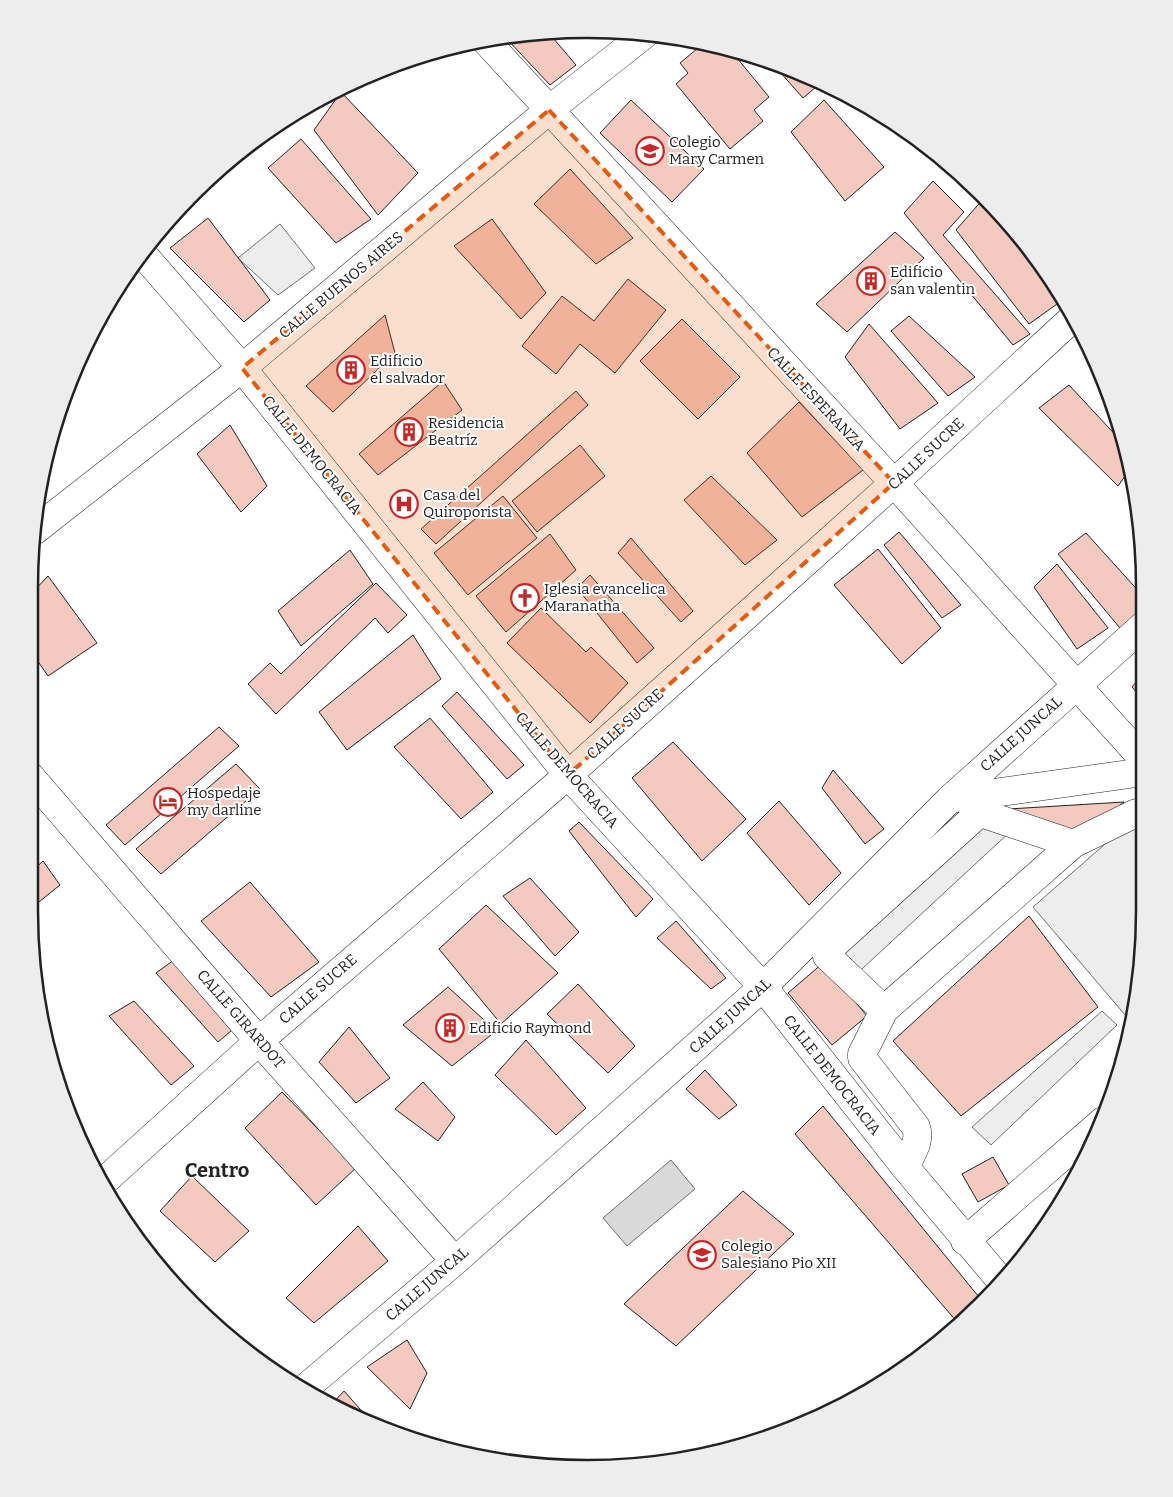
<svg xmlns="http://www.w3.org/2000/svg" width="1173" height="1497" font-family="Bitter,serif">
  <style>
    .parking { fill: #ededed; stroke: #6f6f6f }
    .water { fill: #d9d9d9; stroke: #6f6f6f }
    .building { fill: #f3c9c0; stroke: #222 }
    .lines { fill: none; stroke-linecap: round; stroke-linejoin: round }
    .minor-casing { stroke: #222; stroke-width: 29 }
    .minor { stroke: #fff; stroke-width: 28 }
    .marked { fill: #e8590c; fill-opacity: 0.2; stroke: #e8590c; stroke-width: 4; stroke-dasharray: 10 6; stroke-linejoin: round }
    .labels { text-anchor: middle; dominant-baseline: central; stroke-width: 4; stroke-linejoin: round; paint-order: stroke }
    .poi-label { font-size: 15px; fill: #222; stroke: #fff; text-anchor: start }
    .street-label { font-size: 15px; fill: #222; stroke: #fff }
    .district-label { font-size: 20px; font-weight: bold; fill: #222; stroke: #fff }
    .rim { fill: none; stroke: #222; stroke-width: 2.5 }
  </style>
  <rect width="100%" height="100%" fill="#fff"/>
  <!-- parking -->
  <path class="parking" d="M280,224L315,268L278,295L238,258Z
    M1136,817L1144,826V911L1132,1023L1033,907Z
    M979,821L1013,829L849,981L832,958Z
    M1102,1011L1117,1025L991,1145L972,1127Z"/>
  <!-- water -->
  <path class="water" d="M671,1160L695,1189L627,1246L603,1218Z"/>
  <!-- building -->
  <path class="building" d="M548,32L576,65L550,85L504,36L513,34Z
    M704,43L728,47L769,97L754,110L763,121L730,149L676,84L688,73L680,63Z
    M772,63L822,82L803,98Z
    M341,92L418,173L378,215L314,130Z
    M631,100L704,169L672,202L600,133Z
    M824,100L884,167L845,201L791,132Z
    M301,139L371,219L336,243L268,168Z
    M570,169L633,238L596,264L534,204Z
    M933,181L964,212L943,235L1030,334L1013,345L904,213Z
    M984,198L1006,219L1064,299L1029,324L956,230Z
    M208,218L270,300L244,322L170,248Z
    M492,219L546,293L521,319L454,246Z
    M895,232L924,258L847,332L816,304Z
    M628,279L666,310L615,373L580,344L556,374L522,346L562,296L594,321Z
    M385,315L395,353L333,412L306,386Z
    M909,316L975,377L948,396L891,331Z
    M682,319L740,377L698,419L640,361Z
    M869,324L938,403L900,429L845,357Z
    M443,381L462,410L378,475L359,454Z
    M1069,385L1122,442L1128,472L1118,486L1039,408Z
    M576,391L588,405L436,544L421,529Z
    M799,402L863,470L802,517L747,453Z
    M230,425L267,486L241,512L197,454Z
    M580,445L605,476L537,532L512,501Z
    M711,476L777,540L745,565L684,500Z
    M503,496L537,538L468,595L434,553Z
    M899,532L961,605L942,618L884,545Z
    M1086,533L1143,596V610L1120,628L1058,554Z
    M550,534L576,570L506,632L476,596Z
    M631,538L693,611L681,622L618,553Z
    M878,549L941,628L902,664L834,585Z
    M350,550L373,584L301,646L278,611Z
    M1057,564L1108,628L1077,649L1034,587Z
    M590,575L654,648L637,663L577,588Z
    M48,576L97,643L48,676L30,650V595Z
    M376,583L407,615L388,633L375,618L276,714L248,684L270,663L281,674Z
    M541,608L586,652L591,647L628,683L590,723L507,643Z
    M413,635L441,679L347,750L319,712Z
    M1143,674L1144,701L1132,687Z
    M457,692L524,765L507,779L442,706Z
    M430,718L493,792L461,819L394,747Z
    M219,727L239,746L125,845L106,825Z
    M673,742L746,819L702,861L632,778Z
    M236,764L260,789L161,874L136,849Z
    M833,770L884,829L865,844L822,788Z
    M779,801L841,873L809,905L747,833Z
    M1124,802L1079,839L992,810Z
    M579,822L653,899L636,917L569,831Z
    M43,861L60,885L29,910V874Z
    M530,878L579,932L555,956L503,896Z
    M250,882L319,962L271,997L201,921Z
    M486,905L558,973L501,1024L439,949Z
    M1029,916L1098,1007L961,1116L893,1041Z
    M676,921L726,978L711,989L657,938Z
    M178,957L238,1025L218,1042L156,973Z
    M823,963L867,1016L832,1045L788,993Z
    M578,984L635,1046L608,1073L547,1014Z
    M448,987L496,1031L452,1066L403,1025Z
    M134,1001L194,1066L171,1085L109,1016Z
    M349,1027L390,1078L356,1103L319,1062Z
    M526,1040L586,1108L556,1135L495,1075Z
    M705,1070L737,1105L719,1119L686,1089Z
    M423,1082L455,1117L438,1141L395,1109Z
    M282,1092L356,1168L316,1205L245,1128Z
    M823,1106L983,1302L958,1323L795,1134Z
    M993,1157L1009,1185L978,1202L962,1174Z
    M192,1176L249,1231L215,1262L160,1211Z
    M743,1191L794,1234L676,1346L624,1304Z
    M358,1226L388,1261L314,1323L286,1298Z
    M407,1340L427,1373L410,1409L367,1367Z
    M344,1391L368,1418L332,1404Z"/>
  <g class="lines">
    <defs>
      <path id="minor" d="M485,40L894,483L1144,760
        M141,252L242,368L568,775L763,987L905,1167L1001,1281
        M34,531L242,368L549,110L645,34
        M29,775L259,1041L455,1261
        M950,799L1144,772
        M1073,844L1134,814L1144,811
        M884,1010L827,956L828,950L977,815L984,814L1073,844L884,1010L862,1054V1058L916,1127C921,1142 911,1154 905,1167
        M101,1184L259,1041L568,775L894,483L1074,317
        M965,1241L1103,1121
        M303,1390L455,1261L763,987L950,799L1143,626"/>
    </defs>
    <!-- minor casing -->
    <use href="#minor" class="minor-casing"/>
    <!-- minor -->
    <use href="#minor" class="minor"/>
  </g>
  <!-- marked area -->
  <path class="marked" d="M549,110L894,483L568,775L242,368Z"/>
  <!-- icons -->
  <defs>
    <symbol id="school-ring" viewBox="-11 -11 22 22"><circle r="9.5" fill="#fff" stroke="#c62828" stroke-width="1.5"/><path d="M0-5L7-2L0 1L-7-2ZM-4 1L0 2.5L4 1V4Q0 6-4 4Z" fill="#c62828"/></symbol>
    <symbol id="building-ring" viewBox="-11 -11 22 22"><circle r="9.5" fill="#fff" stroke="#c62828" stroke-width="1.5"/><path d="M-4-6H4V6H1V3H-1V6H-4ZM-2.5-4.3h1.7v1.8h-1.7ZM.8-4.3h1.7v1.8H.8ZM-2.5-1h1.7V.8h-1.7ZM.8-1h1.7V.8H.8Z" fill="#c62828"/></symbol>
    <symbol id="hospital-ring" viewBox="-11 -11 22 22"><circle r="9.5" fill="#fff" stroke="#c62828" stroke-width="1.5"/><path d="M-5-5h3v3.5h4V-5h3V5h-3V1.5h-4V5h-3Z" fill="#c62828"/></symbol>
    <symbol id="church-ring" viewBox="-11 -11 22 22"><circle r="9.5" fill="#fff" stroke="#c62828" stroke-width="1.5"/><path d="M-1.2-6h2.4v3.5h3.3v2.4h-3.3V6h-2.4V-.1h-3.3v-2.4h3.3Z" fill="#c62828"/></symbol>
    <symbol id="hotel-ring" viewBox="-11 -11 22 22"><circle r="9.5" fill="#fff" stroke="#c62828" stroke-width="1.5"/><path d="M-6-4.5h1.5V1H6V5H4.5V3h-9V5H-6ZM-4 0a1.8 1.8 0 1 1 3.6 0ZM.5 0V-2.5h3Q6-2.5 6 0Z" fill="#c62828"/></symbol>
  </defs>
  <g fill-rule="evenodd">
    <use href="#school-ring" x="634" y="135" width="32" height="32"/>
    <use href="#building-ring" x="855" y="265" width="32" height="32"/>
    <use href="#building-ring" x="335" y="354" width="32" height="32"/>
    <use href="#building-ring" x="393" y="416" width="32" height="32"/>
    <use href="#hospital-ring" x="388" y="488" width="32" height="32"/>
    <use href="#church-ring" x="509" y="582" width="32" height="32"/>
    <use href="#hotel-ring" x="152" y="786" width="32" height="32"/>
    <use href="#building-ring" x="434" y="1012" width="32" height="32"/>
    <use href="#school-ring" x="686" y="1239" width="32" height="32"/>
  </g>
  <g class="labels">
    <!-- poi labels -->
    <g class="poi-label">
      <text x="669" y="142">Colegio<tspan x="669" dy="17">Mary Carmen</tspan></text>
      <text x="890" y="272">Edificio<tspan x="890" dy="17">san valentin</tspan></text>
      <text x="370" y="361">Edificio<tspan x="370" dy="17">el salvador</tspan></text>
      <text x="428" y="423">Residencia<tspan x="428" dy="17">Beatríz</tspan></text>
      <text x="423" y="495">Casa del<tspan x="423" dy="17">Quiroporista</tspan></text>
      <text x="544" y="589">Iglesia evancelica<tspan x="544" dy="17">Maranatha</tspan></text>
      <text x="187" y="793">Hospedaje<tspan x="187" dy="17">my darline</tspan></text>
      <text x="469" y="1028">Edificio Raymond</text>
      <text x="721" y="1246">Colegio<tspan x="721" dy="17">Salesiano Pio XII</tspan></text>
    </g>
    <!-- street labels -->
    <g class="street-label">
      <text transform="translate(341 285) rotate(-40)">CALLE BUENOS AIRES</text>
      <text transform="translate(816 399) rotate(47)">CALLE ESPERANZA</text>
      <text transform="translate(926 454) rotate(-43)">CALLE SUCRE</text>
      <text transform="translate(312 455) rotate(51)">CALLE DEMOCRACIA</text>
      <text transform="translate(625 724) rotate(-42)">CALLE SUCRE</text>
      <text transform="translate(1021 734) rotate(-42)">CALLE JUNCAL</text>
      <text transform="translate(567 770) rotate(49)">CALLE DEMOCRACIA</text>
      <text transform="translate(318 989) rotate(-41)">CALLE SUCRE</text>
      <text transform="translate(730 1016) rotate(-42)">CALLE JUNCAL</text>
      <text transform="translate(241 1019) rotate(49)">CALLE GIRARDOT</text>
      <text transform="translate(832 1075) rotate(52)">CALLE DEMOCRACIA</text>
      <text transform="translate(427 1284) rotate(-41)">CALLE JUNCAL</text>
    </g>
    <!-- district labels -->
    <g class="district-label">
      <text x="217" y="1170">Centro</text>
    </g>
  </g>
  <!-- crop -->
  <path d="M0 0H1173V1497H0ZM587 38H587A549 549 0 0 1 1136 587V911A549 549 0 0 1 587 1460H587A549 549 0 0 1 38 911V587A549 549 0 0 1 587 38Z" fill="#ededed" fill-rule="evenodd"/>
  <path class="rim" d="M587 38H587A549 549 0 0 1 1136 587V911A549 549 0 0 1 587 1460H587A549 549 0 0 1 38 911V587A549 549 0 0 1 587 38Z"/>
</svg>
